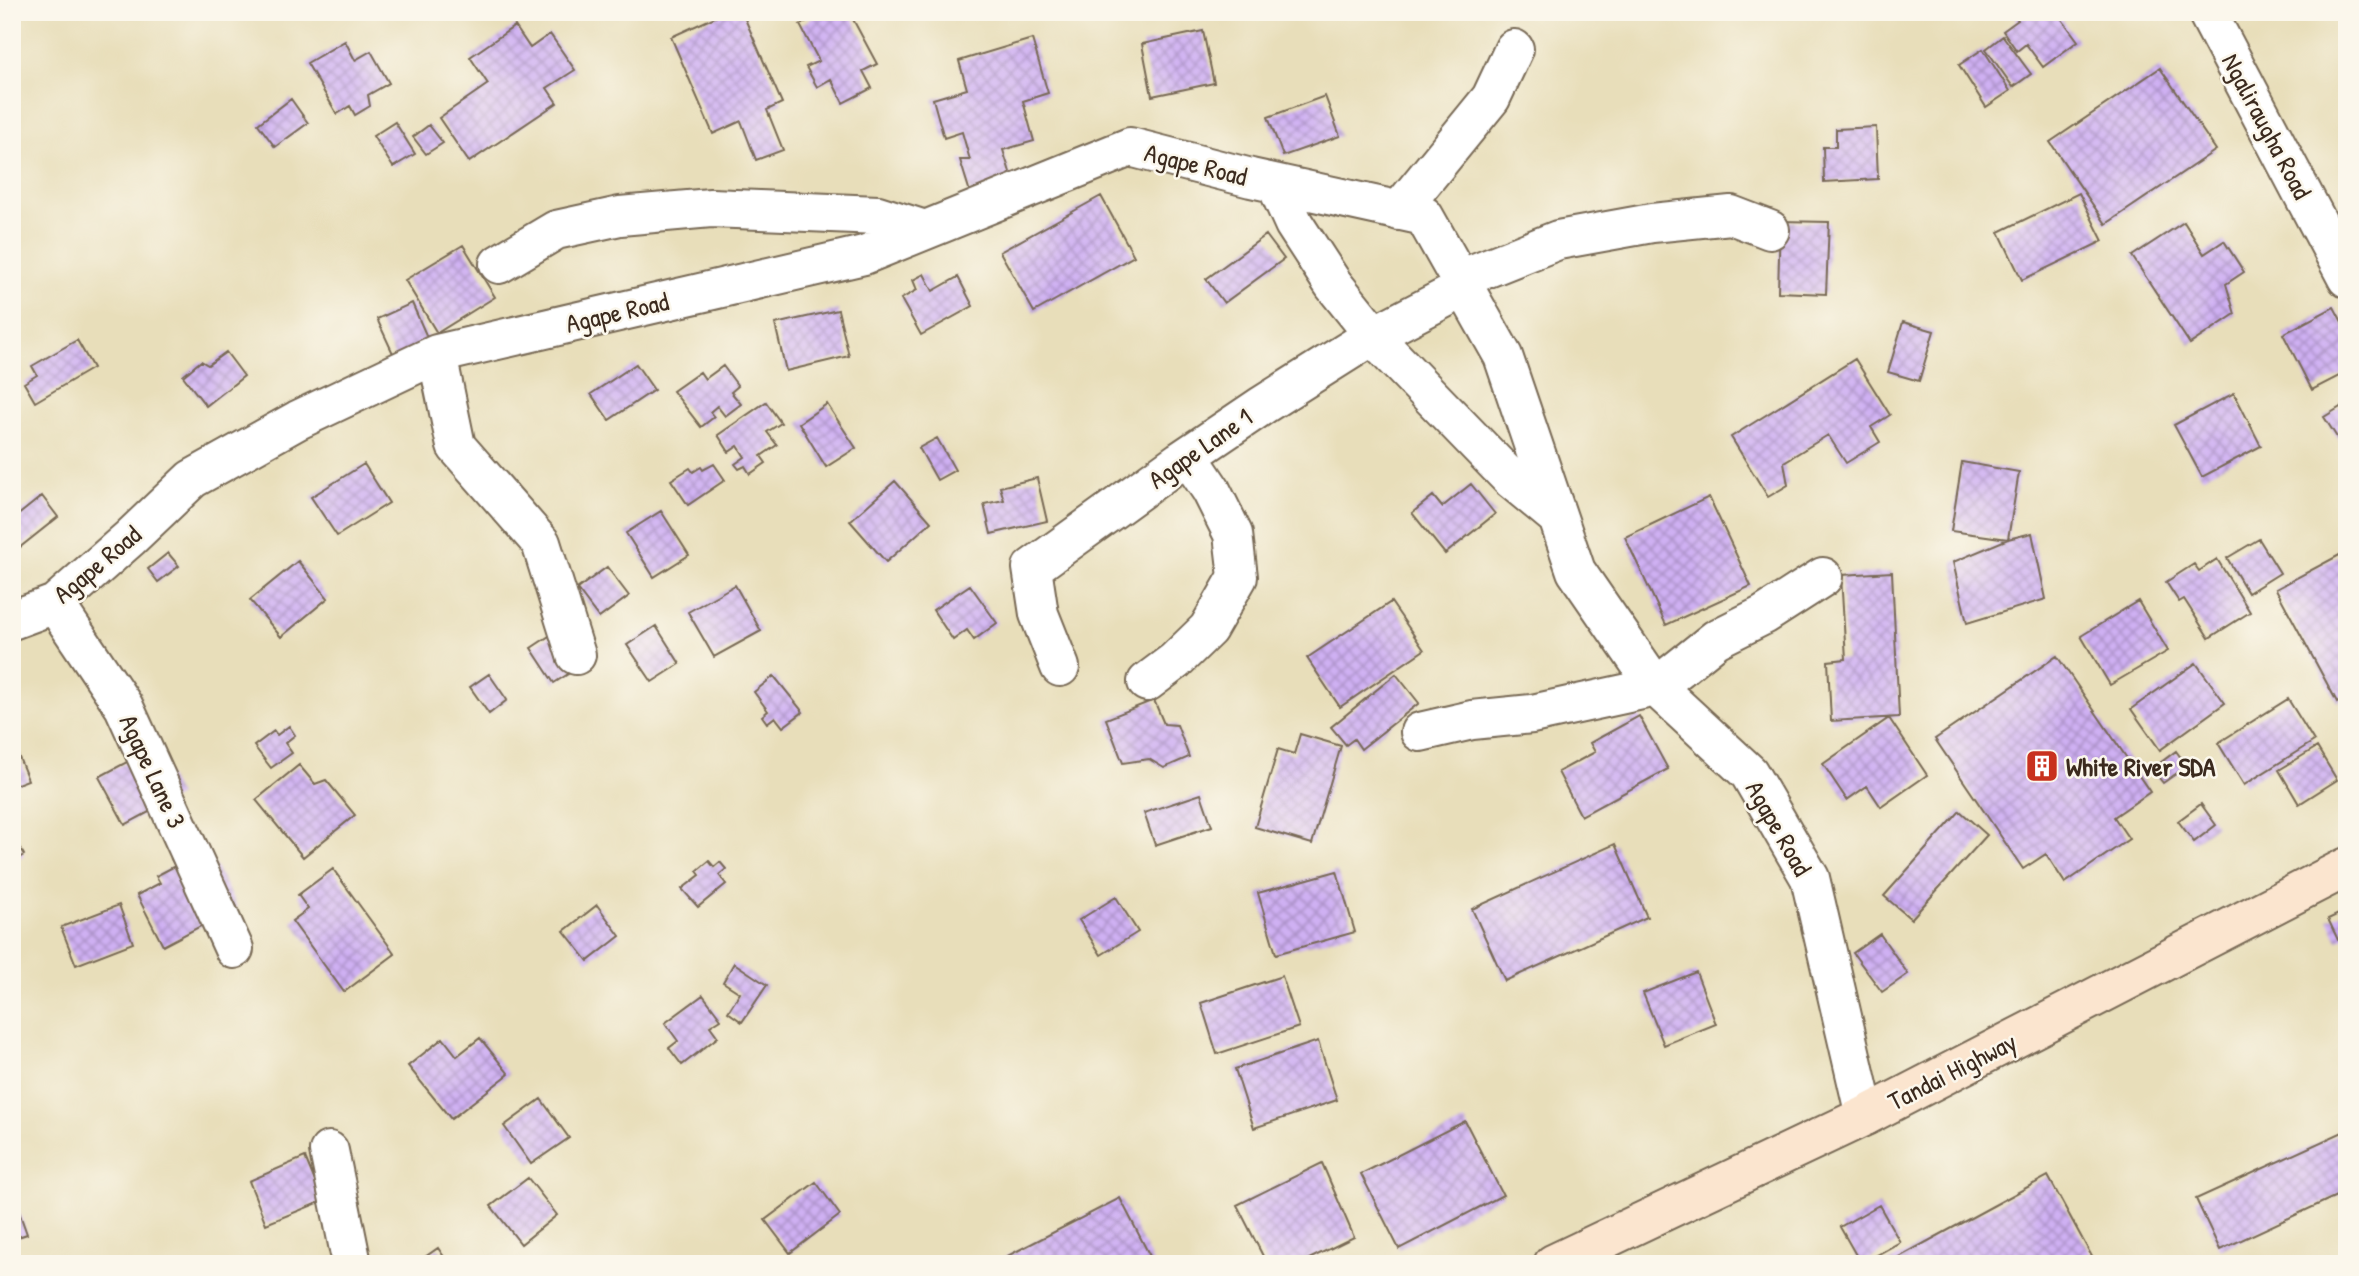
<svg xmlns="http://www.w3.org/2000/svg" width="2359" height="1276" font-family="'Patrick Hand',sans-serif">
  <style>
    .building { fill: url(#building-cross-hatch) }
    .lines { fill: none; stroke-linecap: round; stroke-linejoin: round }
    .street-casing { stroke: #786955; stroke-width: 42 }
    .secondary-casing { stroke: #786955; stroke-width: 42 }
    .street { stroke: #fff; stroke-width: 38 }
    .secondary { stroke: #fbe5cf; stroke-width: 38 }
    .labels { text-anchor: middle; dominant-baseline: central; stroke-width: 5; stroke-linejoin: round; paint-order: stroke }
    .street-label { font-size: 26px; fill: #3b2a1e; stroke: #fbf7ec }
    .poi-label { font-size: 26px; font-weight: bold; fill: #3b2a1e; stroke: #fbf7ec; text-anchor: start }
  </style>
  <defs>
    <pattern id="building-cross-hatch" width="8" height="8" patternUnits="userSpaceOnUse" patternTransform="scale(1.75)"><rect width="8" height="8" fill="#cfb0f3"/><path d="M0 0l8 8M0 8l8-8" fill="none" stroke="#a98fc4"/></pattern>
  </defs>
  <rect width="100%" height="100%" fill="#fbf7ec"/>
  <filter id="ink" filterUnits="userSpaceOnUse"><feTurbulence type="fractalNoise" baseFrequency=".0143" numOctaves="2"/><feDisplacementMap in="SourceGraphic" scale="14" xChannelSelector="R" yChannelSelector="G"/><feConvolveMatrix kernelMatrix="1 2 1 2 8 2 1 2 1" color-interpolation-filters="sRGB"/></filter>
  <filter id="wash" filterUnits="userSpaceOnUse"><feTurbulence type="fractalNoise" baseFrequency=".00686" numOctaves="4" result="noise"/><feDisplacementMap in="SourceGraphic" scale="28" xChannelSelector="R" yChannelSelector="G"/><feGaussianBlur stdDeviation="1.57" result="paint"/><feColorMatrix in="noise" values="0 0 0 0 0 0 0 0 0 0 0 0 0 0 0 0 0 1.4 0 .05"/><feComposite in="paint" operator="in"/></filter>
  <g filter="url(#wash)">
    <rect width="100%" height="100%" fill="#e8deba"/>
    <g id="blocks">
      <!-- building -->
      <path class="building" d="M726,12H742L782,103L767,110L783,150L756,160L741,121L713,134L671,37Z
        M823,12H849L877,64L863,71L872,88L843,103L831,79L817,87L806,67L819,61L800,25Z
        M2012,12H2069L2061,18L2078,41L2043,67L2026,44L2017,51L2003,31L2018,20Z
        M515,26L530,48L550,34L575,70L547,88L557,103L469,162L439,118L488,84L470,57Z
        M1203,31L1214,83L1152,96L1142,44Z
        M2003,36L2031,74L2013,87L1986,49Z
        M1032,39L1048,93L1023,101L1034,141L1003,150L1015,188L973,202L960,160H970L962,132L944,138L933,99L967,89L959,61Z
        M345,41L355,60L371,51L389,83L368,95L370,106L355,115L350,106L337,114L307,63Z
        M1983,49L2010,91L1986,107L1959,65Z
        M2160,68L2216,150L2106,224L2050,142Z
        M1325,96L1340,136L1283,156L1268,117Z
        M291,99L308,123L275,147L258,124Z
        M395,122L415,154L393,167L373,136Z
        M429,125L443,143L426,154L413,137Z
        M1876,127L1878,179L1824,182L1823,147H1836V129Z
        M2079,193L2103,241L2022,280L1999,232Z
        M1101,196L1134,256L1034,312L1000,252Z
        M1780,221L1829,222L1826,294L1778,292Z
        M2184,222L2204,254L2224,241L2244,272L2226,284L2235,314L2190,344L2132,256Z
        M1266,235L1284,259L1224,303L1206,279Z
        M463,245L495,297L437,333L405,280Z
        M924,274L933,291L958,277L973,306L921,335L901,299L917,290L913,280Z
        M412,303L430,344L396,360L377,319Z
        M2334,307L2347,331V372L2312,390L2283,334Z
        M838,310L849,356L786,371L775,324Z
        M1903,322L1934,331L1919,381L1888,372Z
        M77,340L93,368L35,402L24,383L37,375L32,366Z
        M226,352L244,376L206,406L183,376L201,361L208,365Z
        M1855,359L1890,415L1871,427L1880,442L1846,463L1828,435L1784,462L1788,485L1768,497L1731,437Z
        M636,364L654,390L609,420L591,394Z
        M723,366L738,386L731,392L741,404L725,416L717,406L710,412L714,417L701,427L673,391L700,372L705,379Z
        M2234,393L2261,446L2202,477L2174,425Z
        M766,402L781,423L767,432L777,445L761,456L766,463L750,474L745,466L739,469L735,464L745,457L738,446L729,452L718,435Z
        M2347,403V438L2340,442L2324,417Z
        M827,404L856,448L826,467L799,423Z
        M937,438L955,470L937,480L919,448Z
        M1962,462L2019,472L2008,539L1951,531Z
        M364,464L389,503L337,536L311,497Z
        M714,464L725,480L688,505L671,480L690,468L693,472L701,467L703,470Z
        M1037,478L1047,521L991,534L984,504L1004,500L1000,487Z
        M895,481L931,522L886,562L850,521Z
        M1471,484L1495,514L1445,554L1412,513L1433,496L1442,507Z
        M42,496L58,517L14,552L12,520Z
        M1709,497L1751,586L1666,625L1625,537Z
        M661,511L689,555L654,577L626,533Z
        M2032,533L2046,599L1967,623L1953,562L2008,539Z
        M2259,539L2280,573L2248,593L2227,558Z
        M2347,551V696L2337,702L2276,589Z
        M168,553L179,566L158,582L148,569Z
        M2217,559L2250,612L2209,638L2184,599L2179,602L2166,582L2194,564L2199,571Z
        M298,561L328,598L281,637L250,600Z
        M607,567L629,596L599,618L577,589Z
        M1892,572L1899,717L1831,721L1828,661L1846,659L1841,575Z
        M735,585L761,631L714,657L688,612Z
        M970,585L997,623L974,640L967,630L953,640L933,610Z
        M2138,601L2168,651L2110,685L2081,636Z
        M1391,602L1424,650L1340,707L1307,658Z
        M572,621L595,657L554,683L531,648Z
        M656,626L680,664L652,682L627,645Z
        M2057,656L2150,792L2114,817L2129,839L2065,883L2046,854L2023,869L1935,739Z
        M2196,663L2225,703L2160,750L2131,709Z
        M489,674L507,700L489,714L470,687Z
        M1396,674L1419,703L1361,749L1354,739L1346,745L1331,727Z
        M774,676L803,712L783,727L775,717L767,723L762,716L768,711L754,692Z
        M2288,699L2314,741L2244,785L2218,743Z
        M1154,700L1164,724L1177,725L1189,757L1164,768L1149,759L1123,763L1106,719Z
        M1639,716L1668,769L1581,816L1558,772L1595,752L1590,743Z
        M1889,718L1927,775L1881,807L1867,786L1847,800L1823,764Z
        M289,726L295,735L285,743L292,753L271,768L254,746L274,731L277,735Z
        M1300,734L1341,746L1312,844L1255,827L1278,749L1294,754Z
        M12,740L28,780L12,786Z
        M2317,747L2337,780L2299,804L2279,770Z
        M153,748L179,796L125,825L99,777Z
        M2176,751L2187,766L2163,783L2152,769Z
        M299,765L315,784L326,780L355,815L303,857L256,800Z
        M1201,794L1212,826L1155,845L1144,813Z
        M2201,804L2216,825L2194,842L2178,821Z
        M1960,811L1987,835L1911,919L1884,896Z
        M12,834L24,855L12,862Z
        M203,843L237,907L163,946L137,895L160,883L156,876L175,866L171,859Z
        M1615,844L1647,917L1505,981L1472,909Z
        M709,861L714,867L720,862L726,869L719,875L726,884L698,907L682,889L700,875L697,871Z
        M333,869L395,954L344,992L292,921L308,909L298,895Z
        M1337,871L1355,932L1276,954L1258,893Z
        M1116,897L1138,932L1101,955L1079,920Z
        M119,905L133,943L76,965L61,927Z
        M597,905L620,936L588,961L564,931Z
        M2347,910V936L2338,940L2328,919Z
        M1880,934L1908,974L1882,992L1853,953Z
        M734,963L767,985L742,1022L728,1012L740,993L723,982Z
        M1696,972L1716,1024L1664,1045L1643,993Z
        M1282,976L1299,1027L1217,1054L1201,1003Z
        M703,995L721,1019L710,1026L718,1037L682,1065L669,1048L678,1041L665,1023Z
        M443,1038L457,1056L480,1038L509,1074L451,1119L408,1066Z
        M1318,1041L1337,1100L1254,1128L1235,1069Z
        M541,1099L569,1138L531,1164L504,1126Z
        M1465,1121L1503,1195L1399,1249L1361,1174Z
        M2347,1130V1191L2220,1250L2196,1199Z
        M305,1157L323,1201L266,1224L249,1181Z
        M1322,1163L1354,1237L1299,1264H1267L1237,1205Z
        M2048,1176L2096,1264H1886Z
        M528,1178L557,1215L521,1244L491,1206Z
        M816,1182L840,1215L790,1253L765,1220Z
        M12,1192L27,1234L12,1239Z
        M1120,1198L1154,1264H992Z
        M1879,1205L1900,1242L1861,1264L1840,1227Z
        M438,1248L449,1264H415Z"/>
    </g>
  </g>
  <g filter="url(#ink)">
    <use href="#blocks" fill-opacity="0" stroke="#786955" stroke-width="2"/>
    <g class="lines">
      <defs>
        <path id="street" d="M2207,12L2347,278
          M1276,184L1294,224L1333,284L1386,350L1511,479L1557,517
          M1399,211L1491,98L1514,49
          M499,264L556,230L620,216L711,208L878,215L925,230
          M1460,279L1558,240L1652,223L1731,215L1770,230
          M437,354L456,446L541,543L576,655
          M55,604L124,707L234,949
          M12,620L55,604L130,538L192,479L298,420L437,354L864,255L1130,147L1251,178L1424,216L1503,356L1576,571L1656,687L1749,773L1810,878L1865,1116
          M1060,667L1039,614L1032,568L1180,461L1263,405L1374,335L1464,288
          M1147,682L1175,661L1208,629L1238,577L1233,534L1211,490L1188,456
          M1420,732L1472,720L1532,714L1656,687L1716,639L1764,615L1823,577
          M329,1151L352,1264"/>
        <path id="secondary" d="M1553,1264L1865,1116L2347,867"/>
      </defs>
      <!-- street casing -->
      <use href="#street" class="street-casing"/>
      <!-- secondary casing -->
      <use href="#secondary" class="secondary-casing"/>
      <!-- street -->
      <use href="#street" class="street"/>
      <!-- secondary -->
      <use href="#secondary" class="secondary"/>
    </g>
  </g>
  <!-- icons -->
  <defs>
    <symbol id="building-square" viewBox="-11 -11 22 22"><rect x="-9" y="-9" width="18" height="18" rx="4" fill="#c8321e" stroke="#fbf7ec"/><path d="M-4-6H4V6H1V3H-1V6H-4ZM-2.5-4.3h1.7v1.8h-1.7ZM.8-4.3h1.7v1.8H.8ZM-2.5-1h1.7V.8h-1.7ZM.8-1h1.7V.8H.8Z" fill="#fff"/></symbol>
  </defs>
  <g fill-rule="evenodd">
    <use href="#building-square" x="2023" y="747" width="38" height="38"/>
  </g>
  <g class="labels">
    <!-- street labels -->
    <g class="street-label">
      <text transform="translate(2267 126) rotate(62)">Ngaliraugha Road</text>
      <text transform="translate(1196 164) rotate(14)">Agape Road</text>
      <text transform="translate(617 312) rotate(-13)">Agape Road</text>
      <text transform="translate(1200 448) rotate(-35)">Agape Lane 1</text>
      <text transform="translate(97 564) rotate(-40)">Agape Road</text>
      <text transform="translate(153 771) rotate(65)">Agape Lane 3</text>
      <text transform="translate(1779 828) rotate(60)">Agape Road</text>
      <text transform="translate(1952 1071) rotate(-27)">Tandai Highway</text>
    </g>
    <!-- poi labels -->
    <g class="poi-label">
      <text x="2066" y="766">White River SDA</text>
    </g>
  </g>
  <!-- margin -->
  <rect width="2359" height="1276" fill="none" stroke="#fbf7ec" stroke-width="42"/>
</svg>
